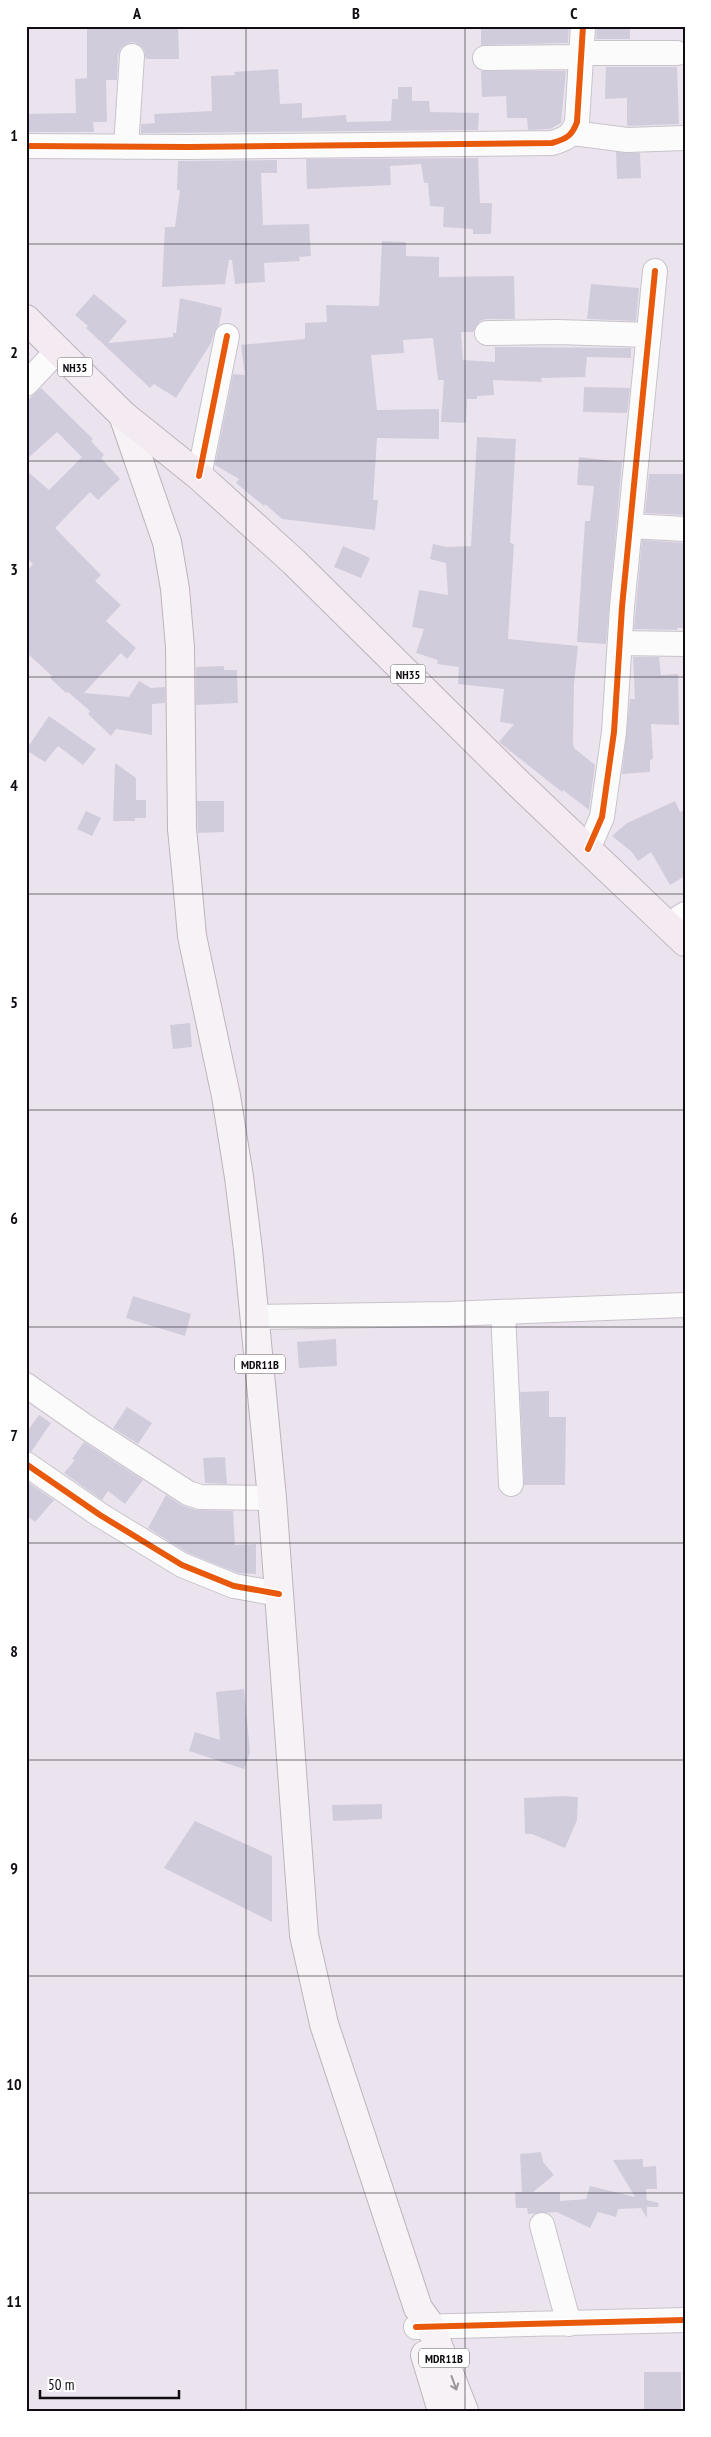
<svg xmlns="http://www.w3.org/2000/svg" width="711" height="2437" font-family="'PT Sans Narrow',sans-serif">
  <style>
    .building { fill: #d1ccdc }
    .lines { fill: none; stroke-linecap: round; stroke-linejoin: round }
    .minor-casing { stroke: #c8c3ca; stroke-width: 26 }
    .major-casing { stroke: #beb3bc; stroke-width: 30 }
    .highway-casing { stroke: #beb3bc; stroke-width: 30 }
    .minor { stroke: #fcfbfc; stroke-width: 24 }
    .major { stroke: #f6f2f5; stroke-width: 28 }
    .highway { stroke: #f4eaf1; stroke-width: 28 }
    .cycleway-casing { stroke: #fff; stroke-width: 9 }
    .cycleway { stroke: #e8590c; stroke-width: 6 }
    .oneway { stroke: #9a969a }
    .grid { fill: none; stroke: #100c12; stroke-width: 1; stroke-opacity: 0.55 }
    .labels { text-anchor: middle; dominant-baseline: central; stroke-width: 5; stroke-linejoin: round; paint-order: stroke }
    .shield { fill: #fff; stroke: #585559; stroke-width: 1 }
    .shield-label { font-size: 12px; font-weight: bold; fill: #100c12 }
    .neatline { fill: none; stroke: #100c12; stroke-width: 2 }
    .grid-label { font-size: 16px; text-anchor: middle; font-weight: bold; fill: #100c12 }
  </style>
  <rect width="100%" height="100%" fill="#ebe4ee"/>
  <!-- building -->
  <path class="building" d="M87,26H178L179,59H146L144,50L140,45L133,42L126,44L121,48L118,55L117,80H106L107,122H93L94,132H26V114L76,113L75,79L87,78Z
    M481,26H569L568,43L481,45Z
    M597,26H630V39H596Z
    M606,67H677L679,124L627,126V98L605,99Z
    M278,69L280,104L302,103V118L346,115L347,122L391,121L392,99H398V87H412V101H429L430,112L479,113L478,130L141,133V124L155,123L154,114L212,111L211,76L235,75L234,72Z
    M481,71H566L561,123L550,129L528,130L527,118H507L506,96L482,97Z
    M616,152L640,153L641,178L617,179Z
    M478,158L480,203H492L491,234H473V229L443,227L444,207L430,206L428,183H424L421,164L390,166L391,185L307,189L306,159Z
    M277,160V173H261L263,225L309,224L311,256L299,257L300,261L264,263L265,282L235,284L232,260H229L225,284L162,287L165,227H175L180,190H177L178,161Z
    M382,241L406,242V256L439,257V277L514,276L515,319H486L480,321L473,332H461L463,360L495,362V347L631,348V358L587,357L585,377L541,378L542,382L493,380L494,395L477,396V399H467L466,423L441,422L444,380H438L433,338L403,340L404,353L371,355L377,410L439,409V439L377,438L373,500H378L375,530L282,519L265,504L264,506L236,483L239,479L215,465L233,374L245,375L241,345L305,339V323L327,322L326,305L379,306Z
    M591,284L639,288L636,321L587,319Z
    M94,294L127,321L108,343L173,337V333H176L180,298L222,308L219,325L214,333L211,343L176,398L154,384L150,388L86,328L88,326L75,315Z
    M584,387L630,388L627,413L583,412Z
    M41,388L93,439L91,441L104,455L101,458L120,479L98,500L90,492L55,528L101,575L95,581L121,605L106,621L136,648L127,659L121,653L84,693L129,697L139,681L151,688L165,687V703L152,704V735L116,729L111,736L88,714L90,711L68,692L66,693L50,678L52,676L26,652V572L33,564L26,557V470L49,490L82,457L57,432L26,460V402Z
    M477,437L516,439L510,543L514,544L508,639L578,646L574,684L573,743L574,748L595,765L589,810L563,790L562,792L499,742L514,724L500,722L504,689L458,684L459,667L437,664L438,660L416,653L424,629L412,627L419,590L448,595L446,563L430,559L433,544L447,547L471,546Z
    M579,457L622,462L606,644L577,642L585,521H590L594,486L577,485Z
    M649,474H685V515L645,513Z
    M642,540L685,543V628H677V630L634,629Z
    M343,546L370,558L361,578L334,567Z
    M633,657H659L661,675L678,674L679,725L651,724L653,759L650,760V772L622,774L630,699H635Z
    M224,666V670H237L238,703L196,705V667Z
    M49,716L96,749L83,765L58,746L45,762L26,750Z
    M115,763L136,778V800H146V818H135V821H113Z
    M197,801H224V832L198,833Z
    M675,801L680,812L685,809V876L670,885L651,852L638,861L632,852L612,836L627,823Z
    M86,811L101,818L92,836L77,829Z
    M190,1023L192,1047L173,1049L170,1025Z
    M133,1296L191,1314L185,1336L126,1318Z
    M336,1339L337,1366L299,1368L297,1342Z
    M549,1391V1417H566L565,1485H524L520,1392Z
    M127,1407L152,1423L138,1444L113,1428Z
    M39,1415L51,1423L31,1452L26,1450V1433Z
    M84,1442L143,1480L125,1504L108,1491L102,1500L64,1473L75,1460L72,1459Z
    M225,1457L227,1484L205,1483L203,1458Z
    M26,1481L54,1500L35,1522L26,1515Z
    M166,1495L181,1505L196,1510L233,1511L235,1545L256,1544V1574L238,1573L188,1553L148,1528Z
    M244,1689L250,1752L244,1769L189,1751L195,1732L220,1740L216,1692Z
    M563,1796L578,1797L577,1820L565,1848L532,1834H525L524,1798Z
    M382,1804V1819L333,1821L332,1805Z
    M195,1821L272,1856V1922L164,1868Z
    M541,2152L543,2162L554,2175L533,2192H560V2201L586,2199L590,2186L635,2197L613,2160L643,2159V2167L656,2166L657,2189H646L647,2200L659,2203L658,2207H647V2218L641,2208L618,2209L616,2217L598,2212L590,2228L557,2212L528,2214L527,2208H516L515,2192H522L520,2154Z
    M644,2372H681V2411H644Z"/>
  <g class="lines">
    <defs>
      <path id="minor" d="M581,53H677
        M485,58L581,57
        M573,133L627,140L685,138
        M26,146L188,147L552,143C566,139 572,136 577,122L583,26
        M126,147L132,56
        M487,333L558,332L649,335
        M26,384L58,350
        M199,476L227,336
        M631,526L685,529
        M620,643L685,644
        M588,849L602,817L614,732L622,607L655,271
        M668,925L685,914
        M503,1312L511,1484
        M255,1317L447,1314L685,1305
        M26,1385L89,1429L188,1493L200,1497L272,1498
        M26,1464L100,1515L182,1565L234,1586L279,1594
        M542,2225L569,2324
        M416,2327L685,2320"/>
      <path id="major" d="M123,415L167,542L175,589L180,647L182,829L186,869L192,936L226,1096L239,1177L248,1250L272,1498L304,1935L324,2024L418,2308L430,2325L464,2411
        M425,2355L442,2411"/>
      <path id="highway" d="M26,319L123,415L199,476L294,562L519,784L685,942"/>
    </defs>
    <!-- minor casing -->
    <use href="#minor" class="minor-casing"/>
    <!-- major casing -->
    <use href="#major" class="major-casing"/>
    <!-- highway casing -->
    <use href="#highway" class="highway-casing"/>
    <!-- minor -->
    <use href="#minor" class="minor"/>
    <!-- major -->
    <use href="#major" class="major"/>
    <!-- highway -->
    <use href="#highway" class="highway"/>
    <defs>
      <path id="cycleway" d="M26,146L188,147L552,143C566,139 572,136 577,122L583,26
        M199,476L227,336
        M588,849L602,817L614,732L622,607L655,271
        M26,1464L100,1515L182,1565L234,1586L279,1594
        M416,2327L685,2320"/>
    </defs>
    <!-- cycleway casing -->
    <use href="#cycleway" class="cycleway-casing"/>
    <!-- cycleway -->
    <use href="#cycleway" class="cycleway"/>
  </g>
  <!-- one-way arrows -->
  <defs><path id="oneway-shaft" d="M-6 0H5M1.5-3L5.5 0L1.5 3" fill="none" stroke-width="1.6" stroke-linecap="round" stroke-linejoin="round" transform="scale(1.25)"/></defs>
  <use class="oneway" href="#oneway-shaft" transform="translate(454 2383) rotate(70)"/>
  <!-- grid -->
  <path class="grid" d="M246,26V2411M465,26V2411M26,244H685M26,461H685M26,677H685M26,894H685M26,1110H685M26,1327H685M26,1543H685M26,1760H685M26,1976H685M26,2193H685"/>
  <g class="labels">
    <!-- shield labels -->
    <g class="shield">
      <rect x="57.5" y="357.5" width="35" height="19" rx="4"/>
      <rect x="390.5" y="664.5" width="35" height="19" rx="4"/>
      <rect x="235" y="1354.5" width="50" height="19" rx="4"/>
      <rect x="419" y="2348.5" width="50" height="19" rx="4"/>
    </g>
    <g class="shield-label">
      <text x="75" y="367">NH35</text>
      <text x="408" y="674">NH35</text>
      <text x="260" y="1364">MDR11B</text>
      <text x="444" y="2358">MDR11B</text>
    </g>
  </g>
  <!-- border -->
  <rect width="711" height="2437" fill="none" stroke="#ffffff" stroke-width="55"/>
  <!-- scale -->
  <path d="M40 2390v8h139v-8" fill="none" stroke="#100c12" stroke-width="2.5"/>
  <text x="48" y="2390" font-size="15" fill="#100c12" stroke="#ffffff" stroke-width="4" paint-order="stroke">50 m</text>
  <rect x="28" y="28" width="656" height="2382" class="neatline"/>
  <g class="grid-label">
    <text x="137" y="19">A</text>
    <text x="356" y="19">B</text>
    <text x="574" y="19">C</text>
    <text x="14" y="141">1</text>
    <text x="14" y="358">2</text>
    <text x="14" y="575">3</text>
    <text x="14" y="791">4</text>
    <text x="14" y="1008">5</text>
    <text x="14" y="1224">6</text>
    <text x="14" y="1441">7</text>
    <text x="14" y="1657">8</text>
    <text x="14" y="1874">9</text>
    <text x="14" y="2090">10</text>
    <text x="14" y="2307">11</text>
  </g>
</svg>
